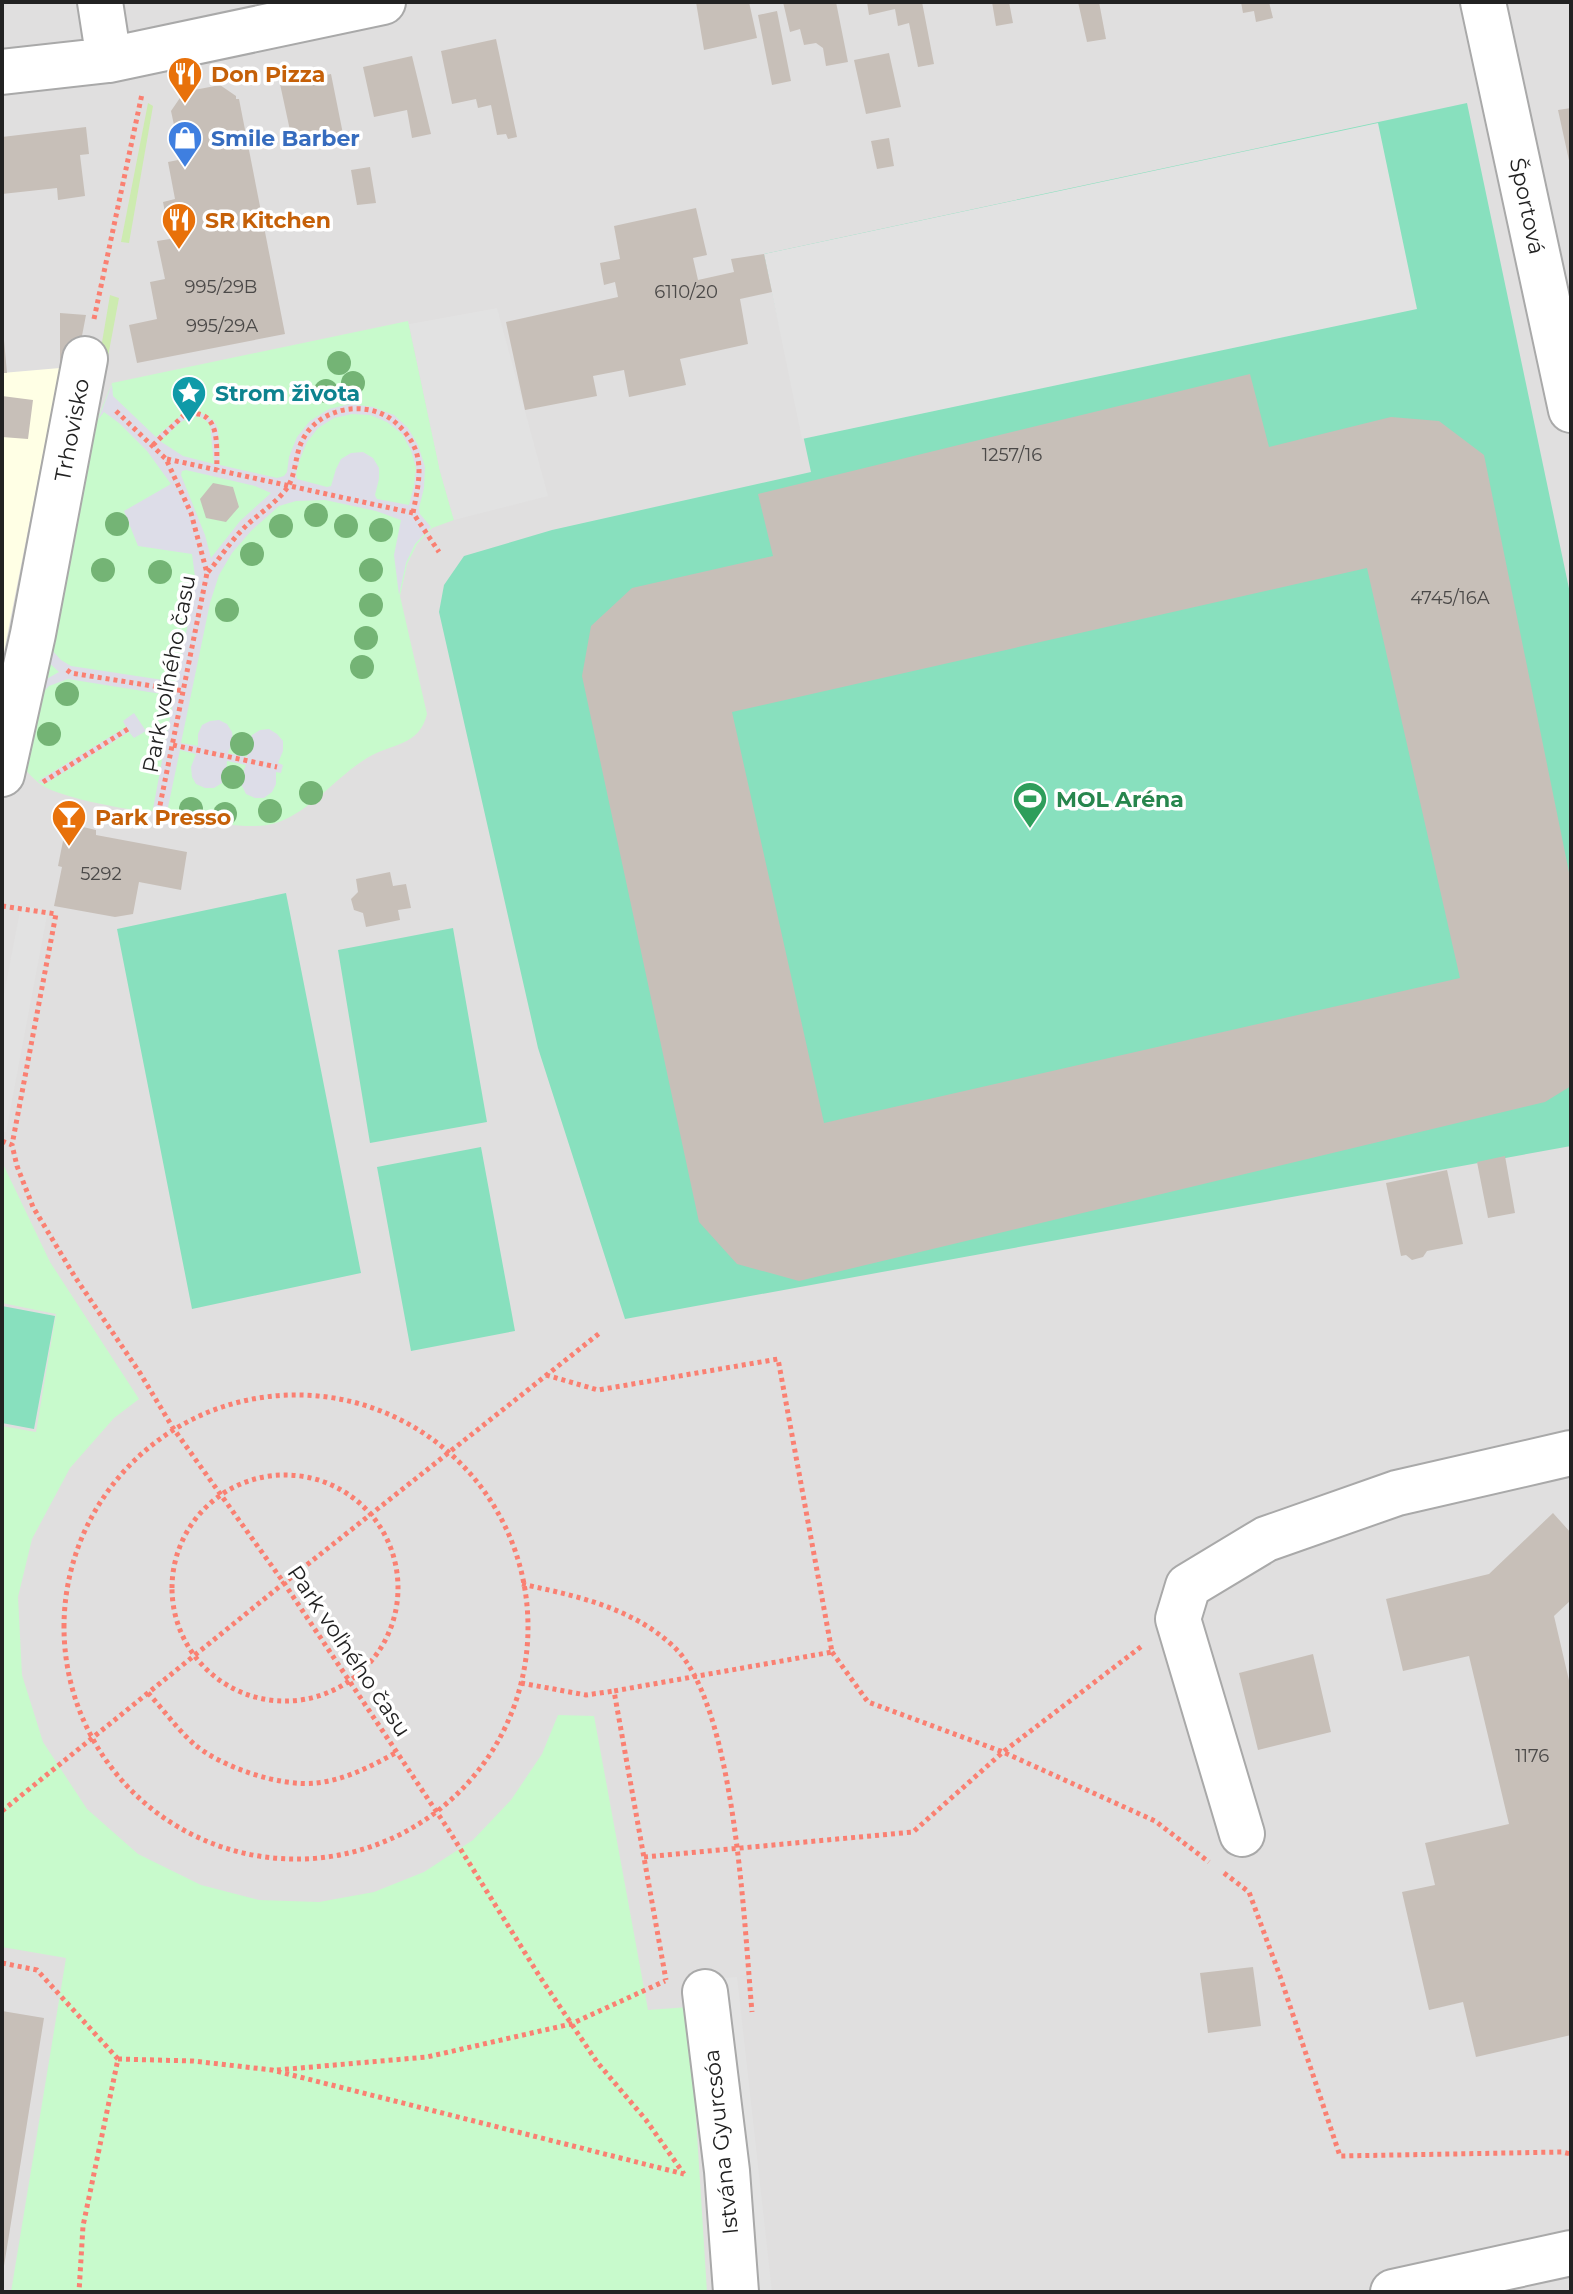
<svg xmlns="http://www.w3.org/2000/svg" width="1573" height="2294" font-family="Montserrat,sans-serif">
  <style>
    .residential { fill: #e0dfdf }
    .education { fill: #ffffe5 }
    .grass { fill: #cdebb0 }
    .park { fill: #c8facc }
    .pitch { fill: #88e0be }
    .parking { fill: #e2e2e2 }
    .plaza { fill: #dddde8; fill-rule: evenodd }
    .building { fill: #c7bfb8; fill-rule: evenodd }
    .lines { fill: none; stroke-linecap: round; stroke-linejoin: round }
    .minor-casing { stroke: #a9a9a9; stroke-width: 48 }
    .path { stroke: #fa8072; stroke-width: 5; stroke-dasharray: 4 4; stroke-linecap: butt }
    .minor { stroke: #fff; stroke-width: 44 }
    .tree { fill: #74b475 }
    .labels { text-anchor: middle; dominant-baseline: central; stroke-width: 7; stroke-linejoin: round; paint-order: stroke }
    .number-label { font-size: 18px; fill: #4b4948 }
    .food-label { font-size: 22px; font-weight: bold; fill: #c56008; stroke: #fff; text-anchor: start }
    .shop-label { font-size: 22px; font-weight: bold; fill: #366cbe; stroke: #fff; text-anchor: start }
    .street-label { font-size: 22px; fill: #222; stroke: #fff }
    .culture-label { font-size: 22px; font-weight: bold; fill: #0d838f; stroke: #fff; text-anchor: start }
    .leisure-label { font-size: 22px; font-weight: bold; fill: #27864d; stroke: #fff; text-anchor: start }
  </style>
  <rect width="100%" height="100%" fill="#f2efe9"/>
  <!-- residential -->
  <path class="residential" d="M2,2H1571V2292H2Z"/>
  <!-- education -->
  <path class="education" d="M60,368L2,662V373Z"/>
  <!-- grass -->
  <path class="grass" d="M148,103L153,106L129,243L121,242Z
    M110,295L119,298L107,362L99,360Z"/>
  <!-- park -->
  <path class="park" d="M408,321L440,471L454,520L432,528L417,544L407,564L400,596L427,714C419,747 391,743 367,758C336,777 313,809 279,822C247,834 186,816 152,811C144,810 136,811 128,809C103,805 75,799 51,790C37,784 30,775 20,763L73,503L97,420L112,383Z
    M2,1162L50,1262L139,1399L114,1418L70,1468L32,1539L18,1597L22,1675L43,1742L87,1809L138,1854L201,1885L259,1900L319,1902L374,1892L424,1872L473,1840L511,1800L542,1754L558,1715L594,1716L648,2010L689,2007L707,2292H11L66,1958L2,1947V1426L36,1432L56,1314L2,1303Z"/>
  <!-- pitch -->
  <path class="pitch" d="M1467,103L1571,598V1146L625,1319L538,1048L439,612L444,585L464,556L552,530L811,472L764,254Z
    M286,893L361,1273L192,1309L117,929Z
    M453,928L487,1122L370,1143L338,950Z
    M481,1147L515,1331L411,1351L377,1167Z
    M2,1306L55,1316L34,1429L2,1423Z"/>
  <!-- parking -->
  <path class="parking" d="M1378,123L1417,309L802,439L764,254Z
    M497,308L548,496L454,520L440,471L409,324Z
    M21,906L48,910L6,1132H2V1005Z
    M737,1977L772,2292H715L687,1981Z"/>
  <!-- plaza -->
  <path class="plaza" d="M112,384L113,396L156,437L184,413H201L214,421L218,429L220,465L277,478L284,476L287,472L289,457L297,437L310,421L329,409L350,404L373,407L394,415L408,428L418,445L425,467L424,488L419,508L420,514L431,527L415,544L406,563L399,595L394,555L401,520L376,511L325,500L296,501L279,506L251,531L232,553L219,575L210,603L181,743L198,746V734L202,725L210,721L219,720L227,724L232,732L233,741L228,753L247,757L248,743L252,735L260,730L269,729L277,734L283,741V751L278,763L283,765L281,773L276,772V784L272,792L264,798H255L246,794L242,786L241,777L246,765L227,761L226,775L222,783L214,788H205L196,784L192,777L191,767L196,754L180,750L167,812L153,809L174,696L68,679L49,686L39,697L41,682L59,672L46,660L52,650L61,660L71,666L176,682L191,609L195,577L192,554L138,546L124,511L171,484L147,451L119,423L104,412L98,420ZM352,414L370,415L387,422L402,434L411,450L416,468L414,486L409,505L377,499L375,495L379,479V468L373,458L363,452L351,453L341,459L336,469L331,486L327,487L297,479L296,474L300,459L307,442L318,428L334,418ZM193,416L201,417L210,424L214,464L183,456L160,441L181,422ZM186,470L255,486L271,493L240,521L211,558L205,535L181,475L182,471Z
    M134,713L146,731L134,738L129,732L45,784L38,781L126,727L123,721Z"/>
  <!-- building -->
  <path class="building" d="M696,2H749L757,38L704,50Z
    M783,2H836L848,62L826,66L823,48L816,43L804,45L800,29L790,32Z
    M867,2H922L934,64L918,67L909,23L898,26L895,9L869,15Z
    M992,2H1009L1013,23L996,26Z
    M1078,2H1099L1106,39L1087,42Z
    M1241,2H1269L1273,18L1256,22L1254,11L1243,13Z
    M777,11L791,81L772,85L758,15Z
    M496,39L517,137L508,139L506,134L497,135L491,105L478,108L476,99L452,104L441,51Z
    M889,53L901,107L866,114L854,60Z
    M412,56L431,134L412,138L407,110L374,117L363,67Z
    M331,74L345,144L320,149L316,130L291,135L280,84Z
    M220,85L236,96V99H239L285,334L137,363L129,325L157,319L150,282L165,279L157,241L170,239L163,202L175,199L168,162L178,160L174,139H177L171,111L184,92Z
    M1571,108V165H1570L1558,110Z
    M86,127L89,154L80,155L85,196L58,200L57,188L2,194V137Z
    M889,138L894,166L877,169L871,141Z
    M370,167L376,203L357,205L351,170Z
    M696,208L707,255L693,258L698,280L734,272L731,259L764,254L772,292L740,299L748,344L680,359L686,385L629,397L624,370L593,376L597,396L525,410L506,322L618,297L615,282L604,285L600,263L620,259L614,226Z
    M60,313L86,315L76,367L60,368Z
    M2,340H4L7,373H2Z
    M1250,374L1269,447L1391,417L1439,421L1484,455L1571,882V1086L1545,1102L799,1281L737,1264L699,1222L582,676L591,626L632,588L773,556L758,494ZM1367,568L1460,978L824,1123L732,712Z
    M2,396L33,400L28,439L2,437Z
    M213,483L233,487L239,507L226,522L206,518L200,499Z
    M70,824L96,830V835L187,852L181,890L139,882L133,914L115,917L54,906L62,867L58,866L65,831L63,828L69,830Z
    M390,872L393,886L406,884L411,908L398,910L400,920L366,927L363,913L354,910L351,899L358,892L356,879Z
    M1505,1156L1515,1213L1488,1218L1477,1162Z
    M1447,1170L1463,1244L1427,1251L1423,1257L1412,1260L1406,1255L1401,1256L1386,1183Z
    M1553,1513L1571,1533V1600L1554,1616L1571,1689V2035L1476,2057L1463,2002L1429,2010L1402,1892L1435,1885L1425,1843L1509,1824L1469,1656L1403,1671L1386,1599L1489,1574Z
    M1313,1654L1331,1732L1258,1750L1239,1673Z
    M1253,1967L1261,2026L1208,2033L1200,1973Z
    M2,2011L44,2018L4,2266H2Z"/>
  <g class="lines">
    <defs>
      <path id="minor" d="M100,2L109,60
        M1483,2L1571,410
        M2,72L109,60L383,2
        M2,774L33,634L85,359
        M1242,1834L1178,1619L1188,1586L1266,1539L1397,1493L1571,1453
        M705,1992L727,2171L736,2292
        M1393,2292L1571,2253"/>
    </defs>
    <!-- minor casing -->
    <use href="#minor" class="minor-casing"/>
    <!-- path -->
    <path class="path" d="M94,319L142,94
      M116,411L166,459L191,513L207,573L156,825
      M153,445L185,414C189,414 194,413 199,414C221,419 216,453 217,470
      M167,459L413,513L439,552
      M208,572C221,557 232,539 247,525C260,513 277,502 287,488C296,475 295,455 302,441C318,407 368,398 396,423C427,451 420,476 413,513
      M67,670L71,673L184,691
      M173,745L277,767
      M43,782L128,729
      M2,906L56,914L12,1145
      M2,1141L12,1145L17,1166L33,1207L75,1277L140,1373L173,1428L284,1583L448,1829L540,1977L597,2062L646,2120L684,2174
      M546,1375L598,1390L778,1359L832,1652L614,1691L666,1980
      M64 1627a232 232 0 1 1 464 0a232 232 0 1 1-464 0Z
      M172 1588a113 113 0 1 1 226 0a113 113 0 1 1-226 0Z
      M522,1584C576,1596 631,1607 673,1646C736,1704 744,1926 752,2012
      M832,1652L868,1702L1003,1752L1155,1821L1209,1862
      M521,1683L586,1695L614,1691
      M148,1693C163,1709 177,1729 194,1744C221,1767 280,1787 316,1783C345,1780 372,1766 397,1752
      M2,1811L284,1583L601,1332
      M644,1857L913,1832L1003,1752L1142,1646
      M1224,1873L1249,1892L1280,1976L1340,2156L1562,2152L1571,2154
      M2,1963L37,1970L118,2059L83,2226L79,2292
      M118,2059L193,2061L272,2070L684,2174
      M277,2070L427,2057L571,2024L665,1981"/>
    <!-- minor -->
    <use href="#minor" class="minor"/>
  </g>
  <!-- trees -->
  <g class="tree">
    <circle cx="339" cy="363" r="12"/>
    <circle cx="353" cy="383" r="12"/>
    <circle cx="326" cy="391" r="12"/>
    <circle cx="316" cy="515" r="12"/>
    <circle cx="117" cy="524" r="12"/>
    <circle cx="281" cy="526" r="12"/>
    <circle cx="346" cy="526" r="12"/>
    <circle cx="381" cy="530" r="12"/>
    <circle cx="252" cy="554" r="12"/>
    <circle cx="103" cy="570" r="12"/>
    <circle cx="371" cy="570" r="12"/>
    <circle cx="160" cy="572" r="12"/>
    <circle cx="371" cy="605" r="12"/>
    <circle cx="227" cy="610" r="12"/>
    <circle cx="366" cy="638" r="12"/>
    <circle cx="362" cy="667" r="12"/>
    <circle cx="67" cy="694" r="12"/>
    <circle cx="49" cy="734" r="12"/>
    <circle cx="242" cy="744" r="12"/>
    <circle cx="233" cy="777" r="12"/>
    <circle cx="311" cy="793" r="12"/>
    <circle cx="191" cy="809" r="12"/>
    <circle cx="270" cy="811" r="12"/>
    <circle cx="225" cy="814" r="12"/>
  </g>
  <!-- icons -->
  <defs>
    <symbol id="restaurant-pin" viewBox="-11 -11 22 30"><path d="M0 17L-7.5 6A9.5 9.5 0 1 1 7.5 6Z" fill="#e8710a" stroke="#fff"/><path d="M-5-6h1v4h1v-4h1v4h1v-4h1v5L-1.5 .5V6h-2V.5L-5-1ZM5-6V6H3V1.5H1.5Q1.5-4 5-6Z" fill="#fff"/></symbol>
    <symbol id="shop-pin" viewBox="-11 -11 22 30"><path d="M0 17L-7.5 6A9.5 9.5 0 1 1 7.5 6Z" fill="#3f7fe0" stroke="#fff"/><path d="M-5-2.5h2.3a2.7 3.5 0 0 1 5.4 0H5L5.5 6h-11ZM-1.5-2.5h3a1.5 2.3 0 0 0-3 0Z" fill="#fff"/></symbol>
    <symbol id="sight-pin" viewBox="-11 -11 22 30"><path d="M0 17L-7.5 6A9.5 9.5 0 1 1 7.5 6Z" fill="#0f9aa8" stroke="#fff"/><path d="M0-6L1.8-2.2L6-1.7L2.9 1.2L3.7 5.4L0 3.3L-3.7 5.4L-2.9 1.2L-6-1.7L-1.8-2.2Z" fill="#fff"/></symbol>
    <symbol id="stadium-pin" viewBox="-11 -11 22 30"><path d="M0 17L-7.5 6A9.5 9.5 0 1 1 7.5 6Z" fill="#2e9e5b" stroke="#fff"/><path d="M0-5a6.5 5 0 1 0 0 10a6.5 5 0 1 0 0-10ZM-3.5-1.8h7v3.6h-7Z" fill="#fff"/></symbol>
    <symbol id="bar-pin" viewBox="-11 -11 22 30"><path d="M0 17L-7.5 6A9.5 9.5 0 1 1 7.5 6Z" fill="#e8710a" stroke="#fff"/><path d="M-6-5H6L.8 .8V4.5H3.5V6h-7V4.5H-.8V.8Z" fill="#fff"/></symbol>
  </defs>
  <g fill-rule="evenodd">
    <use href="#restaurant-pin" x="165" y="54" width="40" height="54"/>
    <use href="#shop-pin" x="165" y="118" width="40" height="54"/>
    <use href="#restaurant-pin" x="159" y="200" width="40" height="54"/>
    <use href="#sight-pin" x="169" y="373" width="40" height="54"/>
    <use href="#stadium-pin" x="1010" y="779" width="40" height="54"/>
    <use href="#bar-pin" x="49" y="797" width="40" height="54"/>
  </g>
  <g class="labels">
    <!-- number labels -->
    <g class="number-label">
      <text x="221" y="287">995/29B</text>
      <text x="686" y="292">6110/20</text>
      <text x="222" y="326">995/29A</text>
      <text x="1012" y="455">1257/16</text>
      <text x="1450" y="598">4745/16A</text>
      <text x="101" y="874">5292</text>
      <text x="1532" y="1756">1176</text>
    </g>
    <!-- food labels -->
    <g class="food-label">
      <text x="211" y="74">Don Pizza</text>
      <text x="205" y="220">SR Kitchen</text>
      <text x="95" y="817">Park Presso</text>
    </g>
    <!-- shop labels -->
    <g class="shop-label">
      <text x="211" y="138">Smile Barber</text>
    </g>
    <!-- street labels -->
    <g class="street-label">
      <text transform="translate(1527 206) rotate(78)">Športová</text>
      <text transform="translate(72 430) rotate(-79)">Trhovisko</text>
      <text transform="translate(169 674) rotate(-79)">Park voľného času</text>
      <text transform="translate(349 1651) rotate(56)">Park voľného času</text>
      <text transform="translate(721 2142) rotate(-96)">Istvána Gyurcsóa</text>
    </g>
    <!-- culture labels -->
    <g class="culture-label">
      <text x="215" y="393">Strom života</text>
    </g>
    <!-- leisure labels -->
    <g class="leisure-label">
      <text x="1056" y="799">MOL Aréna</text>
    </g>
  </g>
  <!-- border -->
  <rect width="1573" height="2294" fill="none" stroke="#222222" stroke-width="8"/>
</svg>
